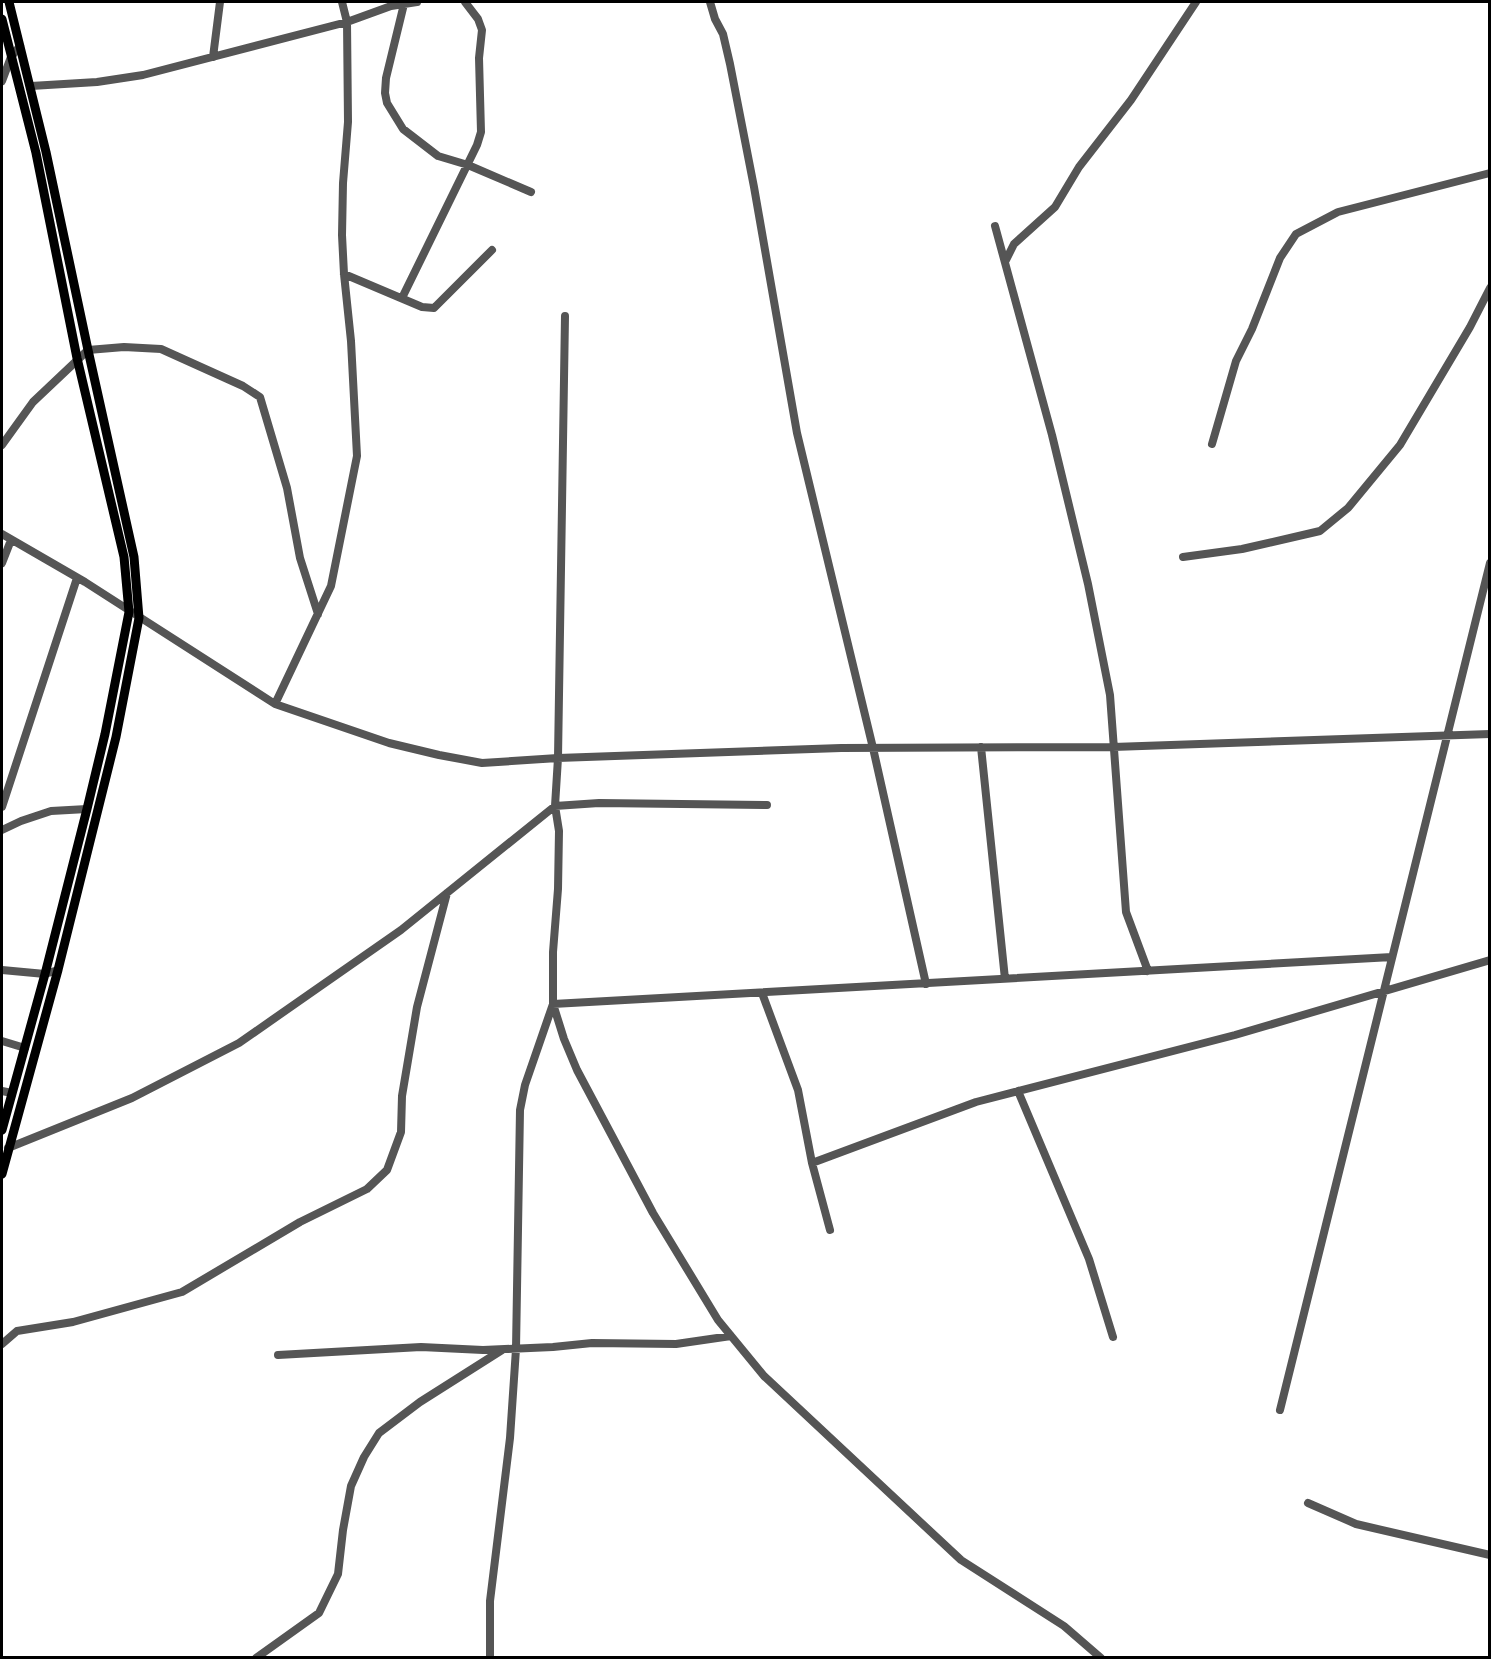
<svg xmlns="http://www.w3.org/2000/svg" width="1491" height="1659" font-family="'Golos Text',sans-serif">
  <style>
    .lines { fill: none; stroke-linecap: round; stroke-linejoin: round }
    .minor { stroke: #555; stroke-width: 8 }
    .major { stroke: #000; stroke-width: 9 }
  </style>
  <rect width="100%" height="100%" fill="#fff"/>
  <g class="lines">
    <!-- minor -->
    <path class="minor" d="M710,2L715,19L723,34L730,64L754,187L797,433L873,748L926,984
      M404,4L386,78L385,93L387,103L403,129L438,156L468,165L531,192
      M213,57L220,2
      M2,81L11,57L20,46
      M31,86L97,82L143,75L347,22L391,6L417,2
      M995,226L1052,435L1088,584L1110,695L1126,912L1148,971
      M1005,262L1014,244L1055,207L1079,167L1131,100L1196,2
      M344,274L422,307L434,308L492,250
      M402,298L477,145L481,132L479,58L482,30L478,19L465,2
      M565,316L558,758L555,806L559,831L558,889L553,952V1004L564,1039L577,1070L653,1213L718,1320L764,1376L961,1560L1064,1626L1101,1658
      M1212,444L1236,361L1252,329L1280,258L1296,234L1338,212L1490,173
      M2,445L33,402L88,350L124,347L161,349L243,386L260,397L287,488L300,558L318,614
      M2,534L85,582L275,704L389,743L439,755L482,763L558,758L841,748L1113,747L1490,734
      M1183,557L1242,549L1320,531L1348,508L1400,445L1470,327L1490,288
      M2,563L11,540
      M275,704L331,586L357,456L351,341L344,274L342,235L343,183L348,122L347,22L342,2
      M981,747L1005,979
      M2,807L77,578
      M2,830L21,821L51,811L87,809
      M2,970L45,974L58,970
      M762,993L798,1090L812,1163L830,1230
      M2,1041L25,1048
      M2,1091L12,1093
      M1018,1091L1089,1259L1113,1337
      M8,1148L132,1098L239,1043L401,930L555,806L599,803L767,805
      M812,1163L976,1102L1235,1035L1490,960
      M2,1344L17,1331L73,1322L182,1292L300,1222L367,1189L387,1170L401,1132L402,1096L417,1007L447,893
      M278,1355L421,1347L483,1350L553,1347L592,1343L676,1344L731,1336
      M1280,1410L1490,563
      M1308,1503L1356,1524L1490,1555
      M256,1658L319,1613L338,1574L343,1530L351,1486L364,1457L379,1433L420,1402L502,1350
      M490,1658V1601L510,1438L516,1349L520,1110L525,1085L553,1004L1392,957"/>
    <!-- major -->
    <path class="major" d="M2,19L36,153L77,358L124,557L129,612L105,734L87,809L45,974L2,1130
      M2,1174L58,970L116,737L139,618L134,557L88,350L46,152L9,2"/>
  </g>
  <!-- border -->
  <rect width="1491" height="1659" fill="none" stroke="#000000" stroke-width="6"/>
</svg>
